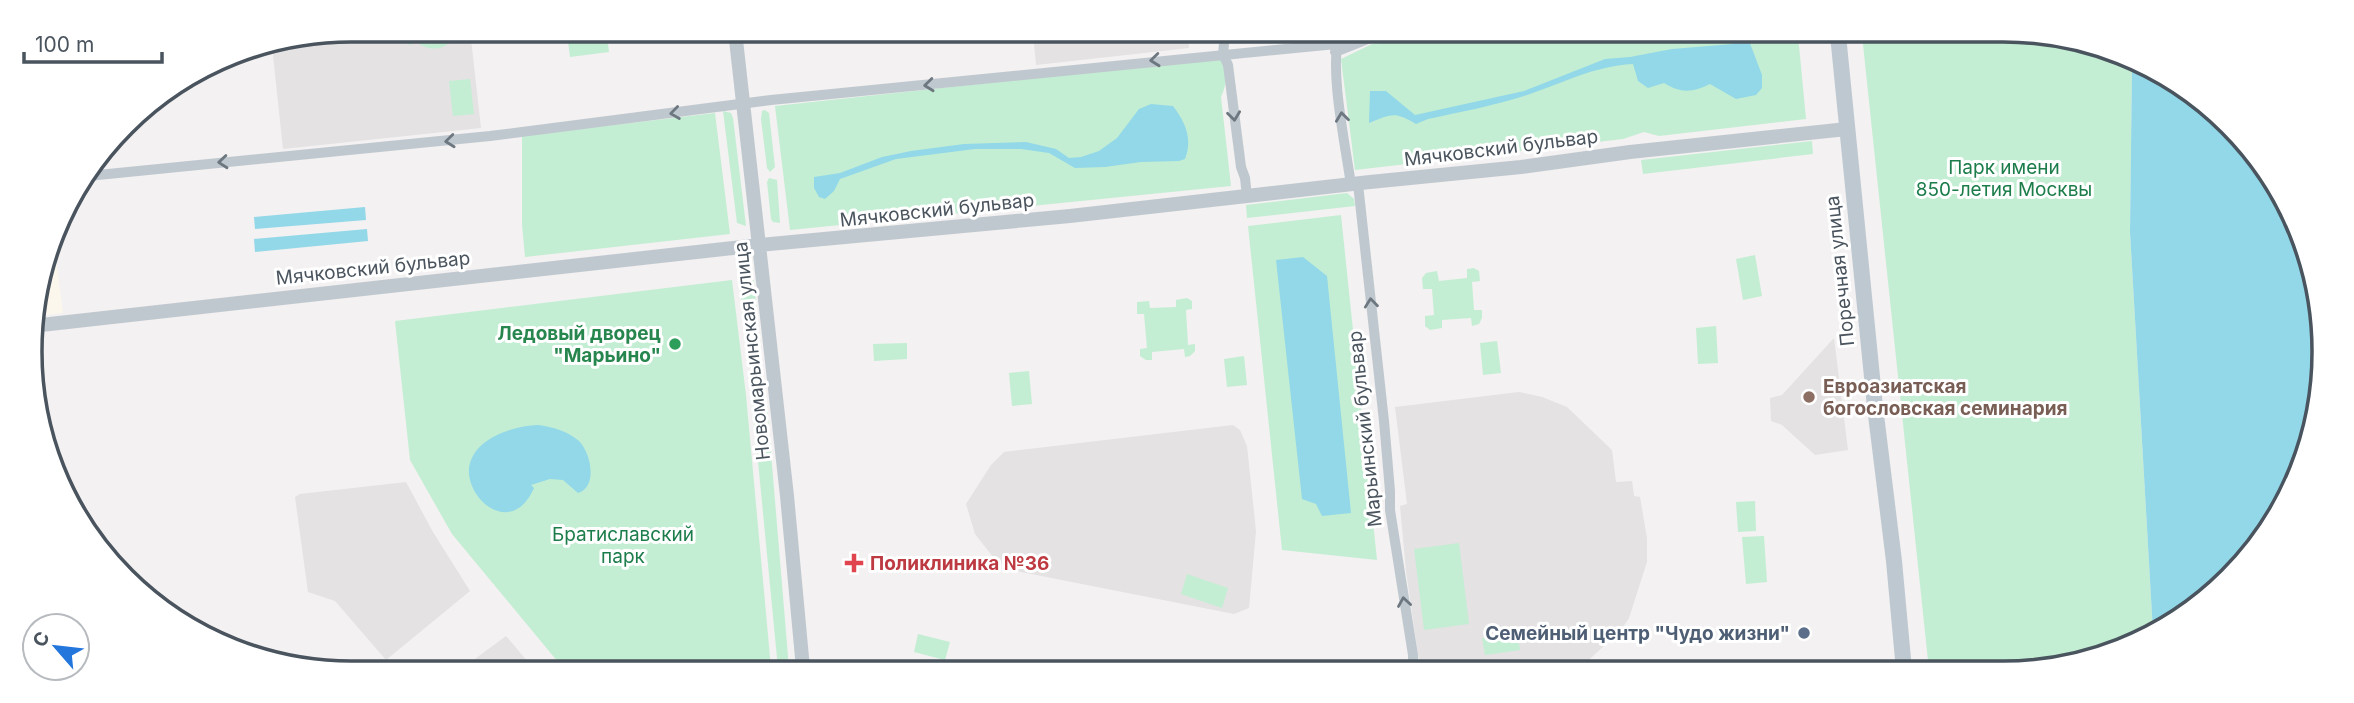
<svg xmlns="http://www.w3.org/2000/svg" width="2354" height="703" font-family="Inter,sans-serif">
  <style>
    .commercial { fill: #fcf7ed }
    .education { fill: #e4e2e3 }
    .green { fill: #c3eed3 }
    .water { fill: #92d8e8 }
    .lines { fill: none; stroke-linecap: round; stroke-linejoin: round }
    .minor { stroke: #c0c8cf; stroke-width: 10 }
    .tertiary { stroke: #c0c8cf; stroke-width: 14 }
    .secondary { stroke: #bec8d1; stroke-width: 16 }
    .oneway { stroke: #6d7780 }
    .leisure-dot { fill: #2e9e5b; stroke: #fff; stroke-width: 2.5 }
    .education-dot { fill: #8d6e63; stroke: #fff; stroke-width: 2.5 }
    .health-dot { fill: #e0444e; stroke: #fff; stroke-width: 2.5 }
    .service-dot { fill: #5c6f8a; stroke: #fff; stroke-width: 2.5 }
    .labels { text-anchor: middle; dominant-baseline: central; stroke-width: 6; stroke-linejoin: round; paint-order: stroke }
    .street-label { font-size: 19px; fill: #4a545e; stroke: #fff }
    .park-label { font-size: 19px; fill: #1c7d4b; stroke: #fff }
    .leisure-label { font-size: 19px; font-weight: bold; fill: #27864d; stroke: #fff; text-anchor: end }
    .education-label { font-size: 19px; font-weight: bold; fill: #785e54; stroke: #fff; text-anchor: start }
    .health-label { font-size: 19px; font-weight: bold; fill: #be3a42; stroke: #fff; text-anchor: start }
    .service-label { font-size: 19px; font-weight: bold; fill: #4e5e75; stroke: #fff; text-anchor: end }
    .rim { fill: none; stroke: #4a545e; stroke-width: 3.5 }
  </style>
  <rect width="100%" height="100%" fill="#f3f1f1"/>
  <!-- commercial -->
  <path class="commercial" d="M54,244L63,313L34,316Z"/>
  <!-- education -->
  <path class="education" d="M352,30H470L481,128L283,149L272,46Z
    M1033,32L1188,33L1189,48L1036,65Z
    M1834,338L1848,450L1815,455L1782,425L1771,421L1770,398L1782,395Z
    M1519,392L1542,397L1567,407L1612,450L1616,482L1632,481L1634,496L1640,497L1647,538V562L1629,618L1621,630L1578,670L1420,669L1406,571L1400,506L1407,504L1395,407Z
    M1233,425L1240,430L1247,446L1256,531L1249,608L1234,614L1016,571L997,562L975,534L966,504L991,465L1004,452Z
    M406,482L433,532L470,591L386,660L335,601L308,592L295,497L300,494Z
    M506,636L533,668L464,667Z"/>
  <!-- green -->
  <path class="green" d="M408,30H458L459,31C449,50 430,55 413,39V44L409,45Z
    M585,31H611L607,36L609,52L570,57L567,33Z
    M1463,34L1798,35L1806,119L1659,136L1644,132L1623,139L1355,170L1341,59L1372,44Z
    M1862,35L2065,36L2132,64L2130,232L2153,632L2126,649L2044,671L1929,670Z
    M1220,58C1228,71 1227,84 1221,97L1231,186L790,230L775,106Z
    M470,79L474,114L453,116L449,81Z
    M765,110L769,113L775,167L770,172L767,168L761,119L762,111Z
    M723,111L731,113L733,118L746,226L737,223Z
    M715,113L730,234L525,257L522,224V136Z
    M1812,141L1813,154L1643,174L1641,160Z
    M769,178L777,180L780,223L773,222L771,219L767,182Z
    M1347,193L1354,199L1355,206L1247,218L1246,205Z
    M1341,215L1377,560L1282,550L1248,226Z
    M1755,255L1762,296L1743,300L1736,259Z
    M1474,268L1479,271L1480,281L1472,282L1474,310H1482V318L1479,324L1472,326L1471,318L1442,320V328L1430,330L1425,326V316L1434,315L1432,289H1423L1422,278L1426,273L1437,271L1439,281L1467,278V269Z
    M751,278L754,281L757,313L754,314L755,326L743,316L739,279Z
    M732,280L746,395L771,668H572L558,662L452,534L410,460L395,321Z
    M1187,298L1192,301V309L1186,310L1188,345L1195,344V351L1190,356L1185,357L1184,349L1152,352V360H1146L1140,356V349L1147,348L1144,314H1137V302L1149,301L1150,308L1176,307V300Z
    M1716,326L1718,363L1698,364L1696,328Z
    M1497,341L1501,373L1483,375L1480,343Z
    M907,343V359L874,361L873,344Z
    M1244,356L1247,385L1227,387L1224,359Z
    M1029,371L1032,404L1012,406L1009,373Z
    M752,399H761L767,405L789,668H778Z
    M1755,501L1756,531L1738,532L1736,502Z
    M1764,536L1767,582L1746,584L1742,537Z
    M1459,543L1469,624L1424,630L1414,549Z
    M1187,574L1228,588L1222,608L1181,594Z
    M1517,632L1520,650L1485,655L1482,638Z
    M918,634L950,642L945,660L914,652Z"/>
  <!-- water -->
  <path class="water" d="M1748,38L1762,75V88L1756,95L1736,99L1710,84C1692,93 1680,93 1664,83L1648,88L1638,81L1633,64C1593,66 1561,84 1524,96C1493,106 1460,112 1428,119L1416,124C1394,111 1392,114 1369,123L1370,91H1386L1415,115L1524,91L1605,59L1630,57L1672,49L1733,44L1736,41Z
    M2132,64L2181,84L2270,172L2318,288V414L2281,512L2215,593L2153,632L2130,232Z
    M1151,104L1173,106C1185,122 1193,138 1185,159L1179,161L1141,162L1105,167L1075,168L1049,153L1021,149H975L896,159L840,179L834,191L825,199L819,197L814,188V177L840,173L882,157L911,151L964,144L1026,142L1056,149L1069,158L1081,157L1099,151L1117,138L1139,109Z
    M365,207L366,220L255,229L254,217Z
    M367,229L368,241L255,252L254,239Z
    M1303,257L1327,276L1351,513L1322,516L1316,504L1302,499L1276,260Z
    M538,425C553,427 567,431 579,441C591,453 598,487 578,493L563,480L550,479L531,485L534,488C512,538 466,500 469,468C473,438 513,426 538,425Z"/>
  <g class="lines">
    <!-- minor -->
    <path class="minor" d="M1225,33L1223,54L1228,65L1241,167L1245,178L1247,197
      M1340,33C1328,66 1346,148 1351,185
      M1335,52L1370,38L1414,34
      M88,176L490,136L771,100L1336,44
      M1358,184L1384,421L1390,491V510L1413,655V669"/>
    <!-- tertiary -->
    <path class="tertiary" d="M735,31L787,496L803,668
      M32,326L760,245L1070,216L1370,182L1521,167L1630,152L1847,129"/>
    <!-- secondary -->
    <path class="secondary" d="M1838,35L1875,407L1894,561L1904,670"/>
  </g>
  <!-- one-way arrows -->
  <defs><path id="oneway-chevron" d="M-2-3.5L2.5 0L-2 3.5" fill="none" stroke-width="1.6" stroke-linecap="round" stroke-linejoin="round" transform="scale(1.75)"/></defs>
  <g class="oneway">
    <use href="#oneway-chevron" transform="translate(1155 60) rotate(174)"/>
    <use href="#oneway-chevron" transform="translate(929 85) rotate(174)"/>
    <use href="#oneway-chevron" transform="translate(675 113) rotate(172)"/>
    <use href="#oneway-chevron" transform="translate(1234 116) rotate(83)"/>
    <use href="#oneway-chevron" transform="translate(1342 117) rotate(-97)"/>
    <use href="#oneway-chevron" transform="translate(450 141) rotate(174)"/>
    <use href="#oneway-chevron" transform="translate(223 162) rotate(175)"/>
    <use href="#oneway-chevron" transform="translate(1371 303) rotate(-96)"/>
    <use href="#oneway-chevron" transform="translate(1404 602) rotate(-99)"/>
  </g>
  <!-- markers -->
  <circle class="leisure-dot" cx="675" cy="344" r="7"/>
  <circle class="education-dot" cx="1809" cy="397" r="7"/>
  <path class="health-dot" d="M850.5 552.5h7v7h7v7h-7v7h-7v-7h-7v-7h7z"/>
  <circle class="service-dot" cx="1804" cy="633" r="7"/>
  <g class="labels">
    <!-- street labels -->
    <g class="street-label">
      <text transform="translate(1501 148) rotate(-7)">Мячковский бульвар</text>
      <text transform="translate(937 210) rotate(-6)">Мячковский бульвар</text>
      <text transform="translate(373 268) rotate(-6)">Мячковский бульвар</text>
      <text transform="translate(1840 271) rotate(-96)">Поречная улица</text>
      <text transform="translate(752 351) rotate(-96)">Новомарьинская улица</text>
      <text transform="translate(1365 429) rotate(-96)">Марьинский бульвар</text>
    </g>
    <!-- park labels -->
    <g class="park-label">
      <text x="2004" y="167">Парк имени<tspan x="2004" dy="22">850-летия Москвы</tspan></text>
      <text x="623" y="534">Братиславский<tspan x="623" dy="22">парк</tspan></text>
    </g>
    <!-- leisure labels -->
    <g class="leisure-label">
      <text x="661" y="333">Ледовый дворец<tspan x="661" dy="22">"Марьино"</tspan></text>
    </g>
    <!-- education labels -->
    <g class="education-label">
      <text x="1823" y="386">Евроазиатская<tspan x="1823" dy="22">богословская семинария</tspan></text>
    </g>
    <!-- health labels -->
    <g class="health-label">
      <text x="870" y="563">Поликлиника №36</text>
    </g>
    <!-- service labels -->
    <g class="service-label">
      <text x="1790" y="633">Семейный центр "Чудо жизни"</text>
    </g>
  </g>
  <!-- crop -->
  <path d="M0 0H2354V703H0ZM351 42H2003A309 309 0 0 1 2312 351V352A309 309 0 0 1 2003 661H351A309 309 0 0 1 42 352V351A309 309 0 0 1 351 42Z" fill="#fff" fill-rule="evenodd"/>
  <path class="rim" d="M351 42H2003A309 309 0 0 1 2312 351V352A309 309 0 0 1 2003 661H351A309 309 0 0 1 42 352V351A309 309 0 0 1 351 42Z"/>
  <!-- north arrow -->
  <g transform="translate(56 647) rotate(298)"><circle r="33" fill="#ffffff" stroke="#b7bbbf" stroke-width="2"/>
  <path d="M0-5L12 26L0 18L-12 26Z" fill="#2276dc"/>
  <text y="-10" font-size="19" font-weight="bold" text-anchor="middle" fill="#4a545e">С</text>
  </g>
  <!-- scale -->
  <path d="M24 52v10h138v-10" fill="none" stroke="#4a545e" stroke-width="3.5"/>
  <text x="35" y="52" font-size="21" fill="#4a545e" stroke="#ffffff" stroke-width="5" paint-order="stroke">100 m</text>
</svg>
